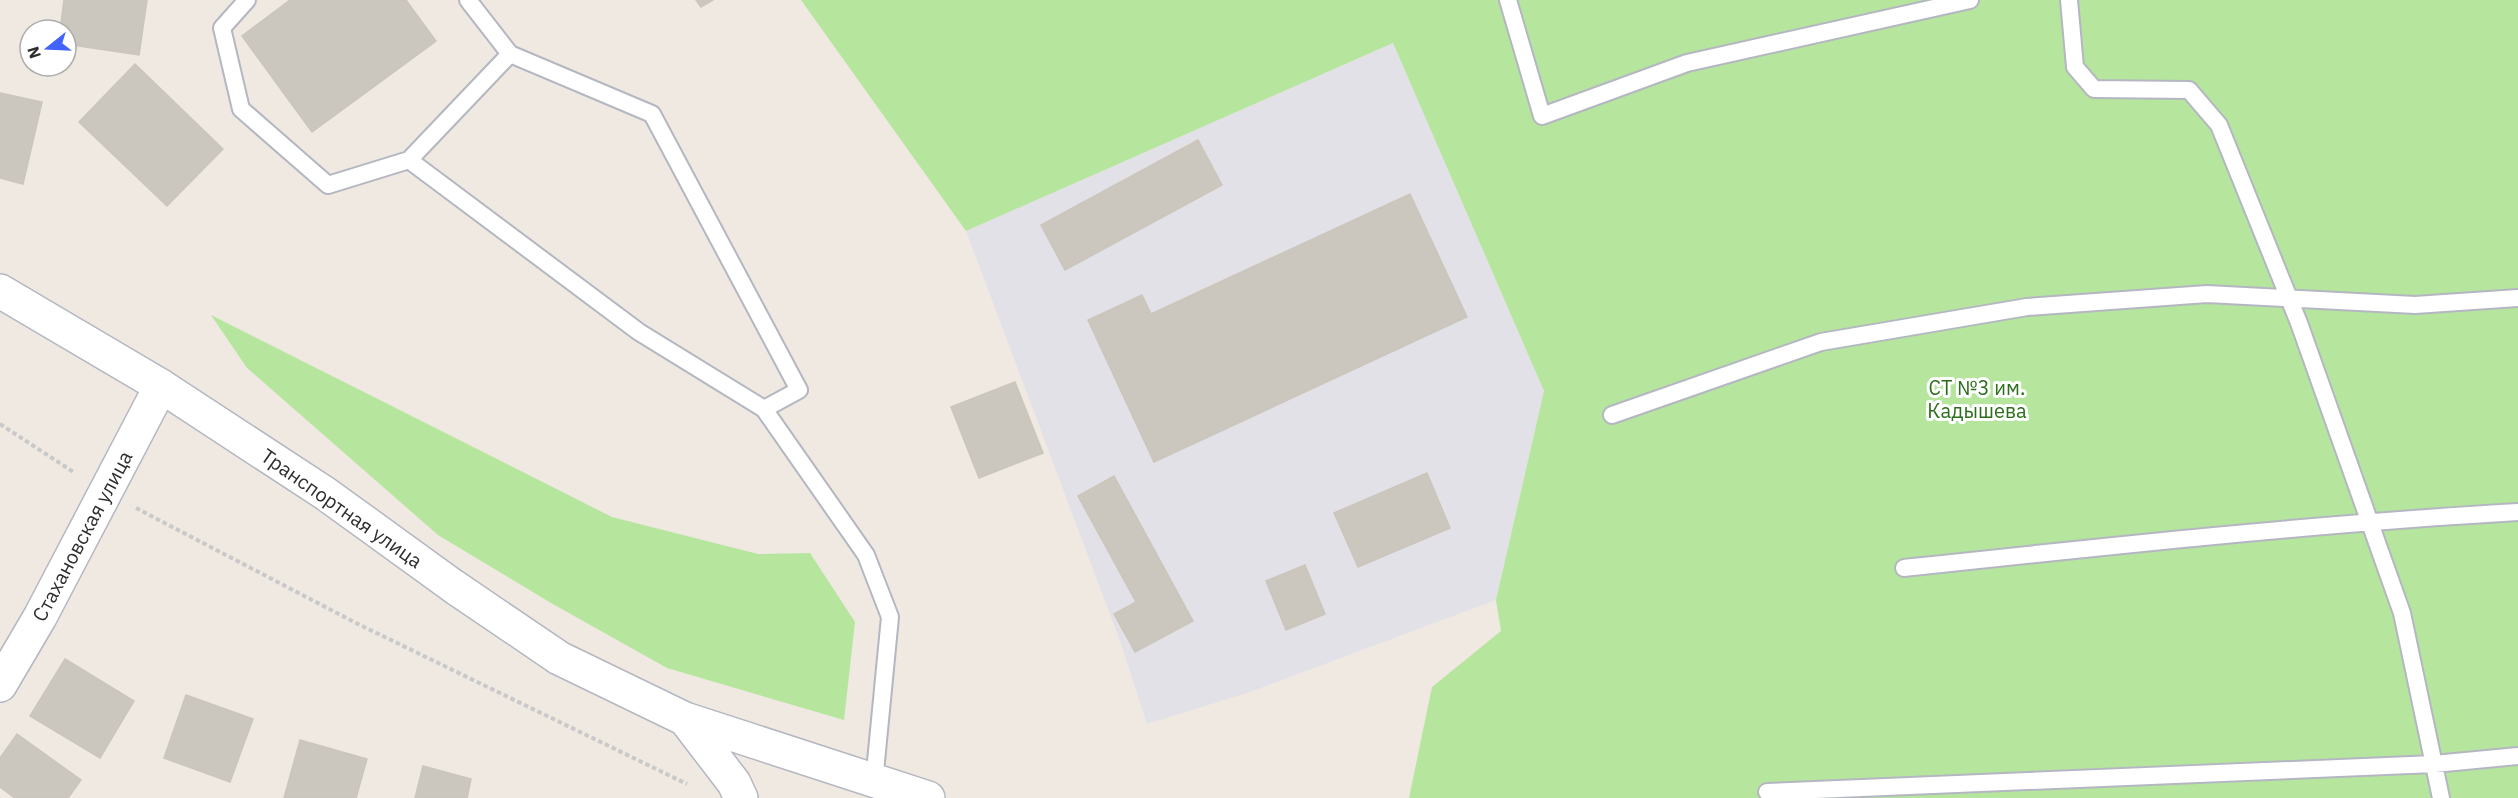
<svg xmlns="http://www.w3.org/2000/svg" width="2518" height="798" font-family="'IBM Plex Sans',sans-serif">
  <style>
    .industrial { fill: #e3e1e8 }
    .green { fill: #b6e59e }
    .building { fill: #cbc7bf; stroke: #cbc5ba; stroke-width: 1.5 }
    .lines { fill: none; stroke-linecap: round; stroke-linejoin: round }
    .lane-casing { stroke: #b4b7c1; stroke-width: 20 }
    .street-casing { stroke: #b4b7c1; stroke-width: 36 }
    .secondary-casing { stroke: #b4b7c1; stroke-width: 36 }
    .path { stroke: #c9c9c9; stroke-width: 4; stroke-dasharray: 4.5 3; stroke-linecap: butt }
    .lane { stroke: #fff; stroke-width: 16 }
    .street { stroke: #fff; stroke-width: 33 }
    .secondary { stroke: #fff; stroke-width: 33 }
    .labels { text-anchor: middle; dominant-baseline: central; stroke-width: 6; stroke-linejoin: round; paint-order: stroke }
    .park-label { font-size: 20px; fill: #2c6e1b; stroke: #fff }
    .street-label { font-size: 20px; fill: #2e2e2e; stroke: #fff }
  </style>
  <rect width="100%" height="100%" fill="#efe9e1"/>
  <!-- industrial -->
  <path class="industrial" d="M1393,43L1544,391L1496,600L1250,692L1147,724L1120,641L966,231Z"/>
  <!-- green -->
  <path class="green" d="M801,0H2518V798H1409L1432,687L1501,631L1496,600L1544,391L1393,43L966,231Z
    M211,315L612,517L758,554L810,553L855,622L844,720L667,668L551,603L438,535L247,368Z"/>
  <!-- building -->
  <path class="building" d="M64,0H147L139,55L66,44V30H60Z
    M290,0H406L436,41L312,132L242,36Z
    M696,0H713L701,7Z
    M135,64L223,149L167,206L79,122Z
    M0,93L42,102L23,184L0,178Z
    M1198,140L1222,185L1065,270L1041,225Z
    M1410,194L1467,317L1154,462L1088,320L1142,295L1151,314Z
    M1015,382L1043,453L979,478L951,407Z
    M1427,473L1450,528L1358,567L1334,513Z
    M1114,476L1193,621L1135,652L1114,614L1136,602L1078,496Z
    M1305,565L1325,614L1286,630L1266,581Z
    M65,659L134,701L100,758L30,716Z
    M186,695L253,719L230,782L164,758Z
    M17,734L81,780L68,798H15L0,787V758Z
    M300,740L367,759L356,798H284Z
    M423,766L471,779L467,798H415Z"/>
  <g class="lines">
    <defs>
      <path id="lane" d="M247,0L222,28L241,109L328,185L409,160L510,54
        M468,0L510,54L652,114L799,390L764,409
        M1508,0L1542,116L1687,63L1970,0
        M2069,0L2075,67L2094,89L2189,90L2219,125L2299,323L2402,613L2441,798
        M409,160L639,332L764,409L866,555L890,617L874,782
        M1612,415L1821,342L2027,307L2207,294L2415,305L2518,298
        M1904,568C2109,546 2313,524 2518,512
        M1767,792L2434,764L2518,756"/>
      <path id="street" d="M0,685L40,617L161,386"/>
      <path id="secondary" d="M0,291L161,386L326,494L453,586L559,658L685,719L928,798
        M685,719L734,783L741,798"/>
    </defs>
    <!-- lane casing -->
    <use href="#lane" class="lane-casing"/>
    <!-- street casing -->
    <use href="#street" class="street-casing"/>
    <!-- secondary casing -->
    <use href="#secondary" class="secondary-casing"/>
    <!-- path -->
    <path class="path" d="M0,424L75,473
      M136,508L356,623L687,784"/>
    <!-- lane -->
    <use href="#lane" class="lane"/>
    <!-- street -->
    <use href="#street" class="street"/>
    <!-- secondary -->
    <use href="#secondary" class="secondary"/>
  </g>
  <g class="labels">
    <!-- park labels -->
    <g class="park-label">
      <text x="1977" y="387">СТ №3 им.<tspan x="1977" dy="23">Кадышева</tspan></text>
    </g>
    <!-- street labels -->
    <g class="street-label">
      <text transform="translate(342 508) rotate(35)">Транспортная улица</text>
      <text transform="translate(82 536) rotate(-62)">Стахановская улица</text>
    </g>
  </g>
  <!-- north arrow -->
  <g transform="translate(48 48) rotate(252)"><circle r="28" fill="#ffffff" stroke="#ababab" stroke-width="1.5"/>
  <path d="M0-4.5L10 22L0 15L-10 22Z" fill="#4264fb"/>
  <text y="-9" font-size="16" font-weight="bold" text-anchor="middle" fill="#2e2e2e">N</text>
  </g>
</svg>
